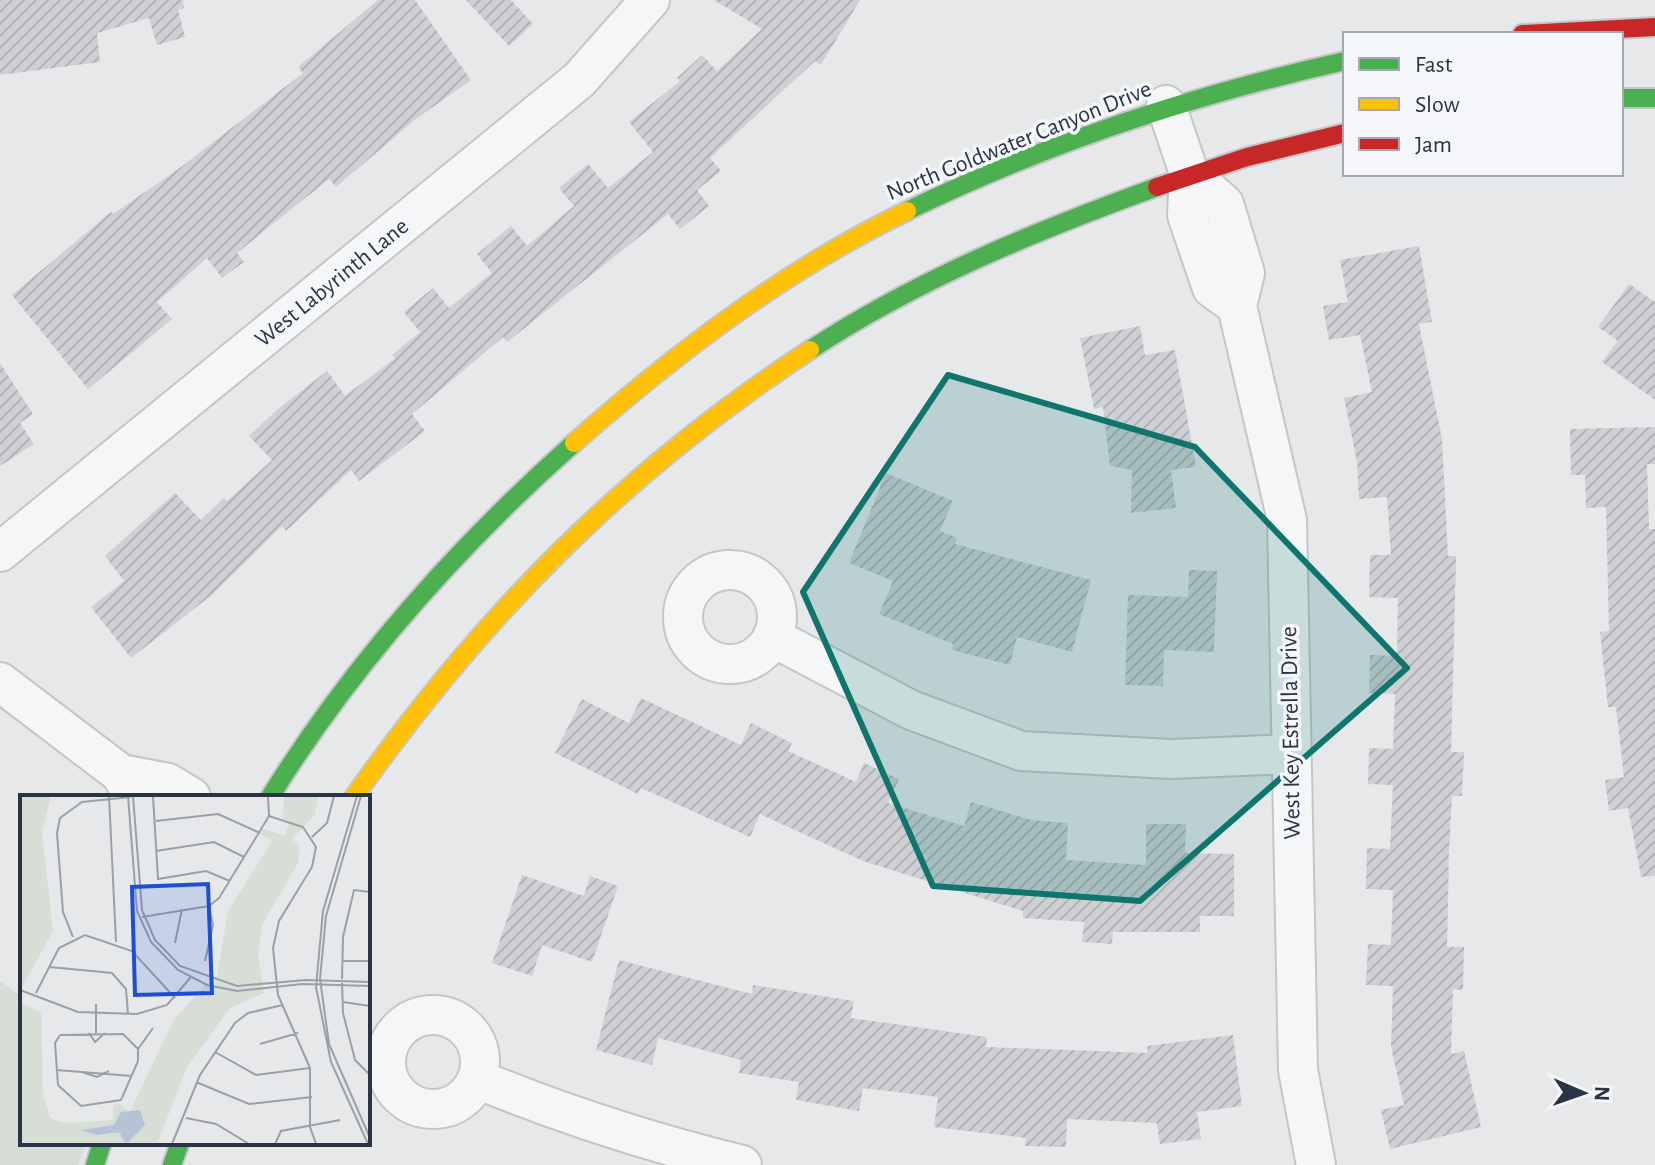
<svg xmlns="http://www.w3.org/2000/svg" width="1655" height="1165" font-family="'Alegreya Sans',sans-serif">
  <style>
    .grass { fill: #d6ded6 }
    .building { fill: url(#building-hatch) }
    .lines { fill: none; stroke-linecap: round; stroke-linejoin: round }
    .street-casing { stroke: #c4c6c8; stroke-width: 42 }
    .fast-casing { stroke: #c4c6c8; stroke-width: 22 }
    .slow-casing { stroke: #c4c6c8; stroke-width: 22 }
    .jam-casing { stroke: #c4c6c8; stroke-width: 22 }
    .street { stroke: #f5f6f7; stroke-width: 38 }
    .fast { stroke: #4caf50; stroke-width: 18 }
    .slow { stroke: #ffc107; stroke-width: 18 }
    .jam { stroke: #c62828; stroke-width: 18 }
    .marked { fill: #0f766e; fill-opacity: 0.2; stroke: #0f766e; stroke-width: 6; stroke-linejoin: round }
    .labels { text-anchor: middle; dominant-baseline: central; stroke-width: 7; stroke-linejoin: round; paint-order: stroke }
    .street-label { font-size: 24px; fill: #2b3445; stroke: #f4f6f9 }
    .inset-road { fill: none; stroke: #9ba0a8; stroke-width: 2 }
    .view { fill: #1d4ed8; fill-opacity: 0.15; stroke: #1d4ed8; stroke-width: 4 }
    .inset-edge { fill: none; stroke: #2b3445; stroke-width: 4 }
  </style>
  <defs>
    <pattern id="building-hatch" width="6" height="6" patternUnits="userSpaceOnUse" patternTransform="scale(2)"><rect width="6" height="6" fill="#ced0d3"/><path d="M-1 1l2-2M0 6l6-6M5 7l2-2" fill="none" stroke="#b1b3b6"/></pattern>
  </defs>
  <rect width="100%" height="100%" fill="#e6e8ea"/>
  <!-- grass -->
  <path class="grass" d="M0,981L22,997V1143H87L78,1165H0Z"/>
  <!-- building -->
  <path class="building" d="M0,0H183L184,8L178,10L185,37L157,45L149,18L97,33L100,62L0,75Z
    M378,0H415L471,80L416,119L336,187L329,179L237,253L244,262L222,278L207,258L157,302L172,319L88,389L12,295L111,212L113,214L177,170L303,73L298,67Z
    M466,0H511L533,24L509,46Z
    M714,0H860L821,65L815,61L710,158L721,171L697,190L709,206L680,229L668,214L507,342L503,337L412,414L425,431L359,481L351,470L286,531L282,526L213,594L131,658L91,607L124,581L105,556L175,493L201,520L224,498L227,501L272,460L249,436L278,409L327,371L345,396L395,358L392,355L420,332L404,312L433,288L449,308L492,273L477,254L511,226L527,246L574,206L559,188L588,164L608,188L653,152L629,122L680,81L677,78L702,55L717,71L762,29Z
    M1419,246L1432,322L1419,324L1442,439L1448,556H1456L1451,752H1464L1462,796H1452L1449,851L1447,947H1464L1463,990L1453,989L1451,1054L1464,1051L1481,1127L1390,1149L1381,1110L1404,1105L1391,1047L1393,986L1366,985L1368,944L1391,945L1393,890L1366,889L1367,848L1390,849L1393,785L1368,784L1369,748L1393,749L1395,694L1369,693L1370,655L1397,656L1398,598L1369,597L1370,555H1391L1387,497L1359,499L1357,462L1344,398L1372,392L1360,335L1329,340L1323,306L1348,302L1340,260Z
    M1629,284L1655,302V400L1602,362L1618,341L1598,327Z
    M1140,326L1145,355L1175,350L1196,467L1171,470L1176,508L1131,513L1132,470L1110,466L1103,407L1094,409L1080,338Z
    M0,363L33,414L20,423L34,444L0,466Z
    M1655,427V464H1647L1649,529H1655V876L1641,877L1628,808L1609,811L1605,780L1624,777L1616,707H1608L1600,632L1609,631L1606,507L1586,508L1585,475H1571L1570,429Z
    M886,473L953,501L940,531L957,538L955,544L1091,580L1072,652L1017,637L1010,665L952,650L953,644L879,614L893,581L849,563Z
    M1189,570L1217,571L1214,652L1164,650L1163,686L1125,685L1128,595L1188,597Z
    M641,698L741,745L751,723L792,743L788,751L856,782L864,763L899,779L888,803L964,826L971,802L1031,820L1068,823L1066,860L1146,865V824H1186L1185,853L1234,854V916H1200V932H1113L1112,944L1082,942L1084,922L1023,918V911L863,861L760,814L750,837L641,788L638,794L555,753L582,699L629,723Z
    M522,875L584,896L590,876L618,886L592,962L542,945L532,976L492,963Z
    M619,960L752,994L753,985L854,1001L851,1018L987,1037L986,1047L1148,1053L1147,1046L1233,1035L1242,1106L1197,1112L1201,1139L1160,1144L1157,1123L1067,1119L1066,1147L1025,1146L1026,1138L934,1127L938,1097L863,1088L859,1111L796,1100L799,1082L739,1073L741,1060L658,1038L652,1065L596,1050Z"/>
  <g class="lines">
    <defs>
      <path id="street" d="M1166,105L1189,173L1187,215L1212,288L1237,306
        M1189,173L1224,204L1245,273L1237,306L1287,520L1298,1070L1316,1165
        M0,552L579,80L650,0
        M683 617a47 47 0 1 1 94 0a47 47 0 1 1-94 0Z
        M772,637L911,710L1021,751L1171,759L1291,754
        M0,682L121,774L133,797
        M121,774L168,783L191,797
        M386 1062a47 47 0 1 1 94 0a47 47 0 1 1-94 0Z
        M477,1079C567,1116 648,1142 742,1165"/>
      <path id="fast" d="M1621,98H1655
        M907,211C1047,143 1193,95 1345,61
        M810,350C918,279 1036,231 1157,187
        M270,797C354,662 456,548 574,443
        M95,1165L102,1143
        M172,1165L180,1143"/>
      <path id="slow" d="M574,443C676,353 785,270 907,211
        M354,797C481,617 625,471 810,350"/>
      <path id="jam" d="M1522,34L1655,27
        M1157,187L1247,157L1345,133"/>
    </defs>
    <!-- street casing -->
    <use href="#street" class="street-casing"/>
    <!-- fast casing -->
    <use href="#fast" class="fast-casing"/>
    <!-- slow casing -->
    <use href="#slow" class="slow-casing"/>
    <!-- jam casing -->
    <use href="#jam" class="jam-casing"/>
    <!-- street -->
    <use href="#street" class="street"/>
    <!-- fast -->
    <use href="#fast" class="fast"/>
    <!-- slow -->
    <use href="#slow" class="slow"/>
    <!-- jam -->
    <use href="#jam" class="jam"/>
  </g>
  <!-- marked area -->
  <path class="marked" d="M948,375L1195,447L1407,668L1140,901L933,886L803,592Z"/>
  <g class="labels">
    <!-- street labels -->
    <g class="street-label">
      <text transform="translate(1019 141) rotate(-22)">North Goldwater Canyon Drive</text>
      <text transform="translate(332 283) rotate(-39)">West Labyrinth Lane</text>
      <text transform="translate(1291 733) rotate(-91)">West Key Estrella Drive</text>
    </g>
  </g>
  <!-- overview -->
  <g transform="translate(20 795)">
    <rect width="350" height="350" fill="#e6e8ea"/>
    <path d="M0,1H31L22,38L33,136L0,196ZM264,1H298L295,20L272,44L279,50V66L242,130L238,159L244,198L210,213L167,272L137,349H0V198L3,209L21,217L23,299L30,323L44,328L93,325V311L99,308L110,317L153,226L185,190L195,193L208,116L252,46L240,39L243,34L265,41L270,26L263,24Z" fill="#d6ded6"/>
    <path d="M120,315L125,330L106,349L99,337L77,340L61,335L94,330L101,317Z" fill="#b4c4d5"/>
    <path class="inset-road" d="M89,1L96,147M108,1L117,116L131,147L158,175L187,190L217,196L282,189L350,191M113,1L122,115L135,145L160,171L217,191L286,185L350,187M133,1L138,84L186,76L210,86M337,1L303,116L296,192L311,267L348,349M341,1L306,121L300,184L309,249L350,343M249,21L283,32L296,52L292,72L259,126L253,153L258,200L290,273V332L296,349M136,26L198,19L240,38M292,42L307,28L314,1M136,56L194,47L224,62M122,122L189,111L199,103L249,21L248,1M53,142L43,117L37,38L40,23L62,7L111,2M155,148L162,114M185,166L193,130L189,111M323,166H350M30,172L92,178L106,194L108,219M322,184L323,142L334,95L350,97M322,188L323,218L335,265L350,280M0,195L58,217L117,219L147,210L171,182M16,198L39,153L65,140L112,156L155,203M323,207L350,211M76,209V238M69,238L75,247L85,238M40,240L35,248L38,290L61,311L101,305L118,266V254M40,240L103,239L118,254M240,249L278,238M118,254L133,233M195,257L236,280L290,273M36,275L112,281M62,277L77,282L89,276M176,287L229,309L292,302M166,323L196,329L229,349M152,349L180,280L215,228L228,218L263,210M255,349L261,336L320,325"/>
    <path class="view" d="M188,89L192,198L115,200L112,92Z"/>
    <rect width="350" height="350" class="inset-edge"/>
  </g>
  <!-- legend -->
  <rect x="1343" y="32" width="280" height="144" fill="#f4f6f9" stroke="#a4a8b1" stroke-width="2"/>
  <rect x="1359" y="58" width="40" height="12" fill="#4caf50" stroke="#a4a8b1" stroke-width="2"/>
  <text x="1415" y="72" font-size="24" fill="#2b3445">Fast</text>
  <rect x="1359" y="98" width="40" height="12" fill="#ffc107" stroke="#a4a8b1" stroke-width="2"/>
  <text x="1415" y="112" font-size="24" fill="#2b3445">Slow</text>
  <rect x="1359" y="138" width="40" height="12" fill="#c62828" stroke="#a4a8b1" stroke-width="2"/>
  <text x="1415" y="152" font-size="24" fill="#2b3445">Jam</text>
  <!-- north arrow -->
  <g transform="translate(1583 1093) rotate(92)" stroke="#f4f6f9" stroke-width="6" paint-order="stroke">
  <path d="M0-6L14 30L0 20L-14 30Z" fill="#2b3445"/>
  <text y="-12" font-size="22" font-weight="bold" text-anchor="middle" fill="#2b3445">N</text>
  </g>
</svg>
